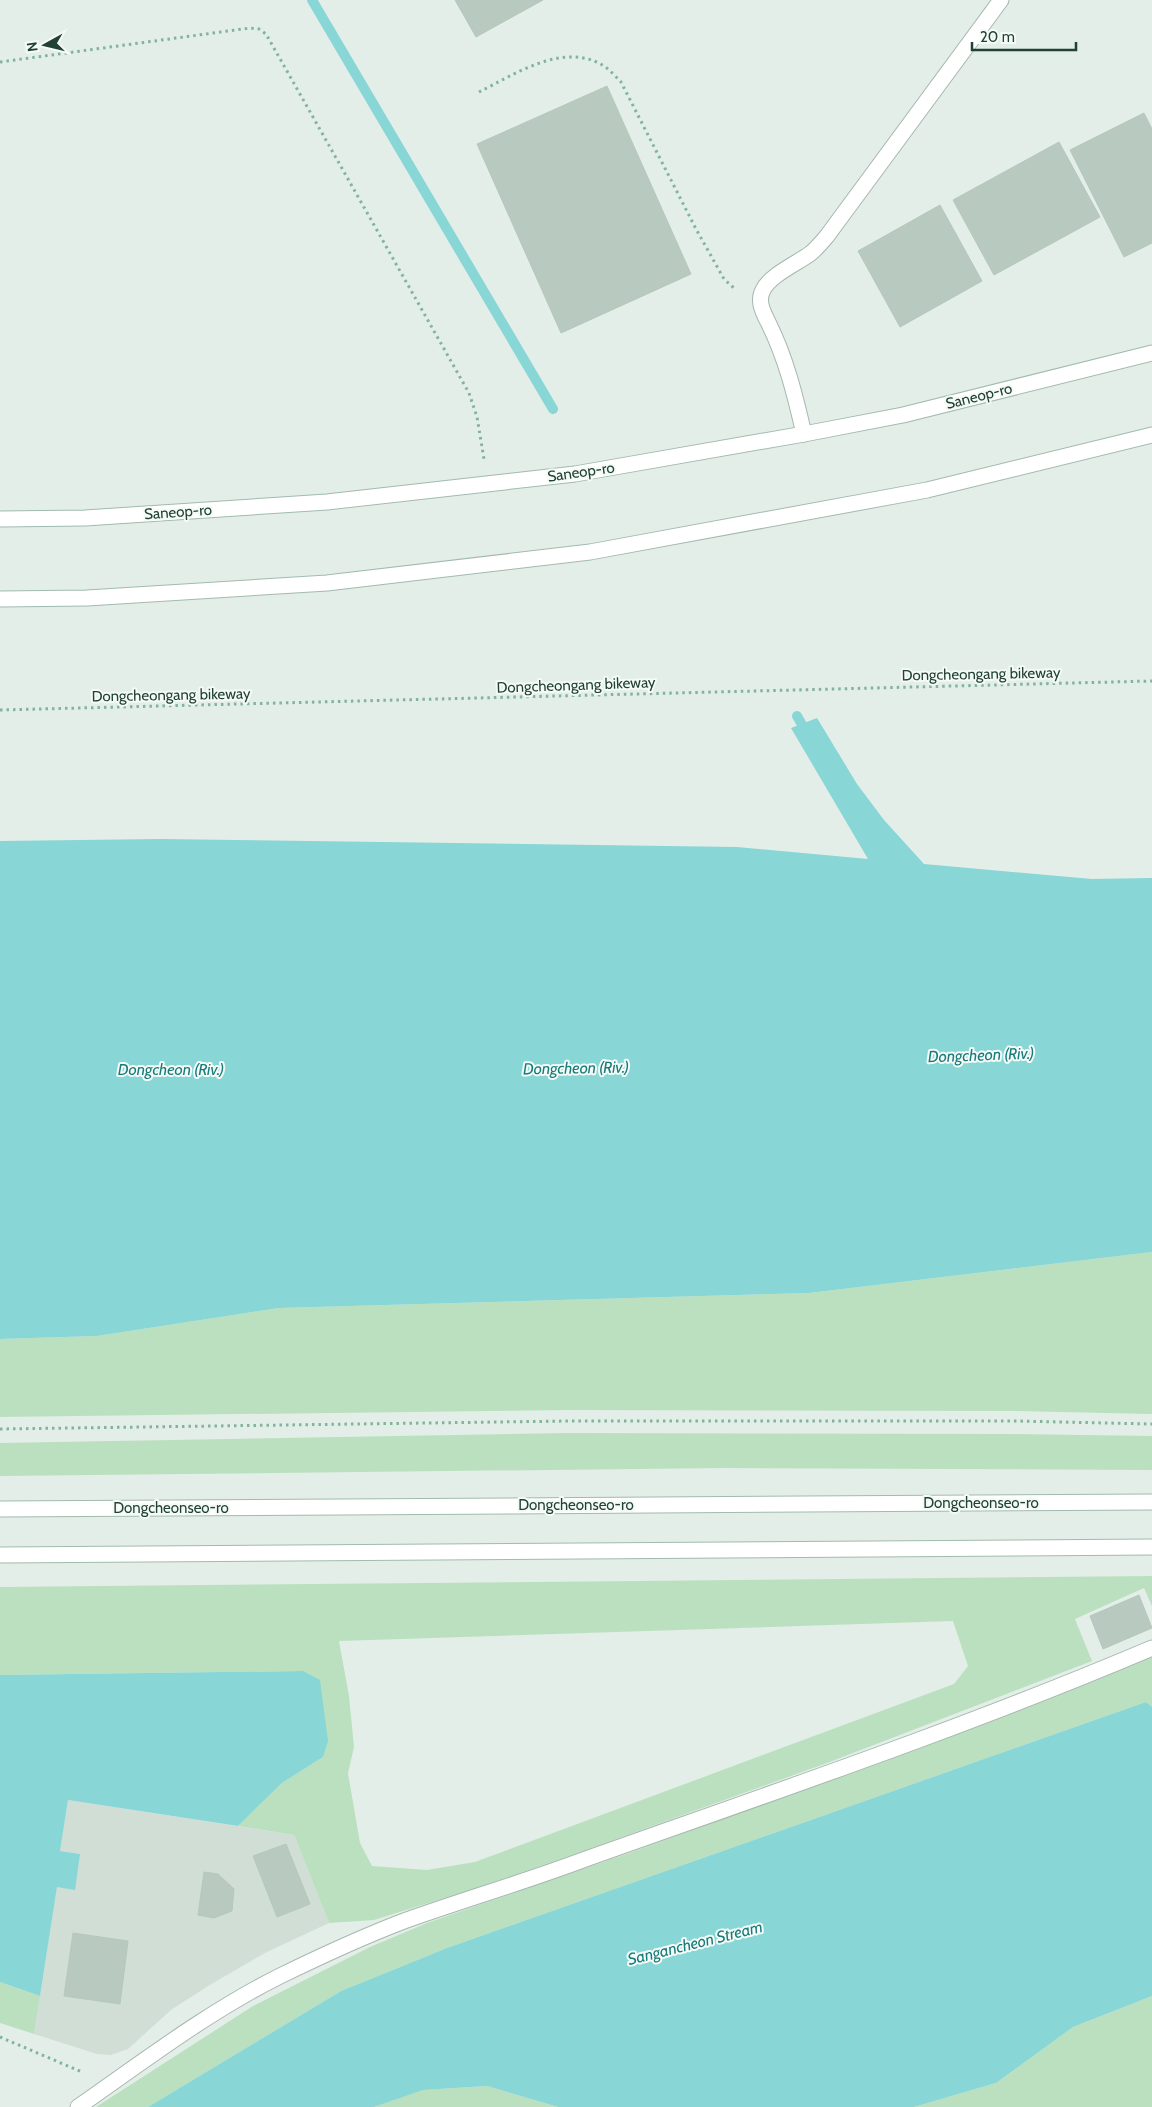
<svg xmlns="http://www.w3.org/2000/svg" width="1152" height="2107" font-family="Cabin,sans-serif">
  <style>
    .built { fill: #d1ded6 }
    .green { fill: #bbe0bf; fill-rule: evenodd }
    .water { fill: #88d6d6 }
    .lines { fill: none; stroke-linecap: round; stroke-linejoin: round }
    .stream { stroke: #88d6d6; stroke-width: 10 }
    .building { fill: #b8c9c0; stroke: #b5c8bd }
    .minor-casing { stroke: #a5b7ae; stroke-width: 17 }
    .secondary-casing { stroke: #a1bbae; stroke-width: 17 }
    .path { stroke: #82b49c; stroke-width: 3; stroke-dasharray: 2.5 4; stroke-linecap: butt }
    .minor { stroke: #fff; stroke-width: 15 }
    .secondary { stroke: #fff; stroke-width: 15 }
    .labels { text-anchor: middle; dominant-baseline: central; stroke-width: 4; stroke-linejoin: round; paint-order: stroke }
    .street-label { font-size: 15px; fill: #214134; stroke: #f4faf6 }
    .water-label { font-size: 16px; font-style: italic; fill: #177a7b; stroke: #f4faf6 }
  </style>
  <rect width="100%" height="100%" fill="#e3eee8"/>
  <!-- built -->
  <path class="built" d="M68,1800L294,1835L329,1923L265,1953L208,1986L171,2010L128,2049L111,2055L97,2054L34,2034L57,1887L80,1854L60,1851Z"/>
  <!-- green -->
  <path class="green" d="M1152,1252V1414L1014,1411L569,1410L0,1417V1339L97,1336L279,1308L809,1293Z
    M568,1433L1007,1434L1152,1436V1470L724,1468L0,1476V1443Z
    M1152,1576V1606L1144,1588L1075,1619L1092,1661L827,1763L569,1856L483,1886L374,1920L329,1923L294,1835L238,1826L282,1783L323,1757L303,1671L0,1675V1587ZM953,1621L968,1666L954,1684L475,1862L427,1870L372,1866L360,1843L348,1773L354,1747L349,1696L339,1641Z
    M1152,1655V1707L1146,1702L447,1948L341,1991L148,2107H96L253,2006L370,1947L427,1923L635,1851L997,1718L1114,1672Z
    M0,1982L40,1996L34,2034L0,2023Z
    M1152,1996V2107H914L996,2083L1073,2027Z
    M487,2086L558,2107H374L422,2090Z"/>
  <!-- water -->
  <path class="water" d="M817,718L857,784L884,820L924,864L1092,879L1152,878V1252L809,1293L279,1308L97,1336L0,1339V841L161,839L737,847L868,859L791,728Z
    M303,1671L320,1680L328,1741L323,1757L282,1783L238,1826L68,1800L60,1851L80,1854L75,1890L57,1887L40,1996L0,1982V1675Z
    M1146,1702L1152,1707V1996L1073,2027L996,2083L914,2107H558L487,2086L423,2090L374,2107H148L341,1991L447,1948Z"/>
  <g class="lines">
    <!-- stream -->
    <path class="stream" d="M312,0L553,409
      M797,716L808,735"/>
  </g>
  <!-- building -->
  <path class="building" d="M455,0H543L476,37Z
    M607,86L691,274L561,333L477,144Z
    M1144,113L1152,129V243L1124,257L1070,150Z
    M1059,142L1100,217L994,275L953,200Z
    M940,205L982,281L900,327L858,251Z
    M1139,1595L1152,1628L1103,1649L1090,1616Z
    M286,1844L310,1904L277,1917L253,1856Z
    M204,1872L218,1874L234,1889L232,1911L214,1918L198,1915Z
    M73,1933L128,1941L120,2004L64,1996Z"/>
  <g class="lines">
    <defs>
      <path id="minor" d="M804,434C795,395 786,358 768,322C763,312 757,301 763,290C770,275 798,263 811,253C817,248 822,242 827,236L1001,0
        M78,2107C144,2061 208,2012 280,1976C321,1956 362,1937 404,1921C463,1900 524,1882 583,1860C774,1792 966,1727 1152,1648"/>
      <path id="secondary" d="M0,519L85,518L327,502L575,474L804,434L903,415L1152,353
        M0,599L87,598L327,583L590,552L927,490L1152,435
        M0,1509L1152,1502
        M0,1555L1152,1547"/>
    </defs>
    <!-- minor casing -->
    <use href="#minor" class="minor-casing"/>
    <!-- secondary casing -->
    <use href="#secondary" class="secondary-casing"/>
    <!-- path -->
    <path class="path" d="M0,62L250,28L259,29L266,34L469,393L477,417L484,459
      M479,92C515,74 564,41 604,66C610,70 616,77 621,82L696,229L724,279L736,290
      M0,710L1152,681
      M0,1429L569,1421H1015L1152,1424
      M0,2037L82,2072"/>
    <!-- minor -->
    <use href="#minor" class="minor"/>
    <!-- secondary -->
    <use href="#secondary" class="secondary"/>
  </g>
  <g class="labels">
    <!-- street labels -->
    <g class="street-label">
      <text transform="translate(979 396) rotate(-14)">Saneop-ro</text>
      <text transform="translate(581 472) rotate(-8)">Saneop-ro</text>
      <text transform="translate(178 512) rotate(-4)">Saneop-ro</text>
      <text transform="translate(981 674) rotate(-1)">Dongcheongang bikeway</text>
      <text transform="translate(576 685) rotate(-2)">Dongcheongang bikeway</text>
      <text transform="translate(171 695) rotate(-1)">Dongcheongang bikeway</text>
      <text x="981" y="1503">Dongcheonseo-ro</text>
      <text x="576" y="1505">Dongcheonseo-ro</text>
      <text x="171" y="1508">Dongcheonseo-ro</text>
    </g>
    <!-- water labels -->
    <g class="water-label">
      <text transform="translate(981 1055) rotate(-2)">Dongcheon (Riv.)</text>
      <text transform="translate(576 1068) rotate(-1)">Dongcheon (Riv.)</text>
      <text x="171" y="1069">Dongcheon (Riv.)</text>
      <text transform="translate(695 1943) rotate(-14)">Sangancheon Stream</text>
    </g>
  </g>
  <!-- north arrow -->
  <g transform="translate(45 45) rotate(262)" stroke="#f4faf6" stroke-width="4" paint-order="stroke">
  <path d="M0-4L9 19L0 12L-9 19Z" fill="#214134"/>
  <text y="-8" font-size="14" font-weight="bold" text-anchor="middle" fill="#214134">N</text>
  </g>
  <!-- scale -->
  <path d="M972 42v8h104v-8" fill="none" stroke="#214134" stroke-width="2.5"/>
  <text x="980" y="42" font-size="15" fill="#214134" stroke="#f4faf6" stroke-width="4" paint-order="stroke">20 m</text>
</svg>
